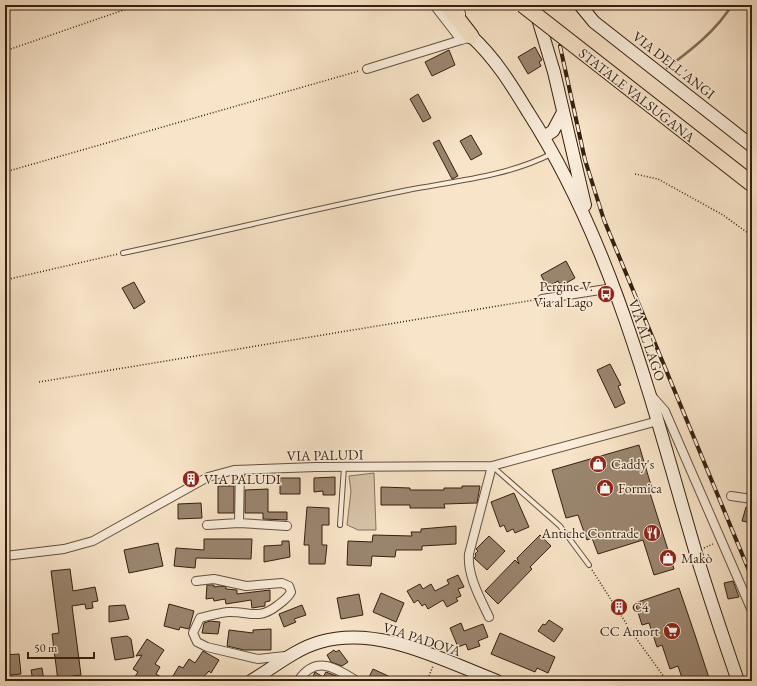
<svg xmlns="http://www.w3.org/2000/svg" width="757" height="686" font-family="'EB Garamond',serif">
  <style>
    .green { fill: #d7c3a8; stroke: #86715b }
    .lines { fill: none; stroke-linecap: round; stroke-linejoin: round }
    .stream { stroke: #826d58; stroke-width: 2.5 }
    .building { fill: #9a856f; stroke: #351f0e }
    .lane-casing { stroke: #66503c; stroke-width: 6 }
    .street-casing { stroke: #66503c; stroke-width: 10 }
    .secondary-casing { stroke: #351f0e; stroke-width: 14 }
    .highway-casing { stroke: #351f0e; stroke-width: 17 }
    .path { stroke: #351f0e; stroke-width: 1.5; stroke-dasharray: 1 2; stroke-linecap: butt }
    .lane { stroke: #faeddb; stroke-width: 4 }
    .street { stroke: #faeddb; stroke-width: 8 }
    .secondary { stroke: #faeddb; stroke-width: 12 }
    .highway { stroke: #f8e4c8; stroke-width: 15 }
    .rail-casing { stroke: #351f0e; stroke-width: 4 }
    .rail { stroke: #faeddb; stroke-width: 2.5; stroke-dasharray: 8; stroke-linecap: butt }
    .highway-bridge-casing { stroke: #351f0e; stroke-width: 17; stroke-linecap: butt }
    .highway-bridge { stroke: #f8e4c8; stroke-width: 15 }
    .labels { text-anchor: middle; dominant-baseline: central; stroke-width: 3; stroke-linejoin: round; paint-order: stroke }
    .street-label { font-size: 14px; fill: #351f0e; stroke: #faeddb }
    .poi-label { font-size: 14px; fill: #351f0e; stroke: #faeddb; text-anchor: start }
  </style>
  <rect width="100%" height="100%" fill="#f8e4c8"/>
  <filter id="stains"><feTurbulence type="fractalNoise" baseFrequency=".005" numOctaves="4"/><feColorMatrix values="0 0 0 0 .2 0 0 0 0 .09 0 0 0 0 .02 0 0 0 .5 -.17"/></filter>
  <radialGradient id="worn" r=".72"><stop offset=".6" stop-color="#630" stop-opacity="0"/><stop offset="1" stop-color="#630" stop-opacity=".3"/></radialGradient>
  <!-- green -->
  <path class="green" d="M374,473L376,530H358L347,525L351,491L349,476Z"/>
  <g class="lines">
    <!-- stream -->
    <path class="stream" d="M667,68C691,50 716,31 732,5"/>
  </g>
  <!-- building -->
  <path class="building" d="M535,47L542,60L539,62L541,66L528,74L518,57Z
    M449,50L455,65L432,76L425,62Z
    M418,94L431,118L423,122L410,99Z
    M471,135L482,154L471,160L460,141Z
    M439,140L458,176L452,179L433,143Z
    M566,261L575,278L561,286L558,281L547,287L541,275Z
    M134,282L145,302L134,309L122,288Z
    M610,364L621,385L618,386L625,403L615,408L597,370Z
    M639,445L653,492L650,493L674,569L654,575L643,540L598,554L592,538L587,540L578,515L566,518L552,470Z
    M335,477V495H323V491L314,492V478Z
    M280,478H300V494H280Z
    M218,486H234V513H218Z
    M462,486H480L477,503L444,504L445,508H410V505H381V487L410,488V490H444V488H462Z
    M268,489V512H287V520L263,519V513H245V490Z
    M514,493L529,527L515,533L513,529L507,532L504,525L500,527L491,502Z
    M201,503L202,518L178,519V504Z
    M307,507L329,508V525H322V545H327L325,564H309V545H304Z
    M746,507L752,508V523L742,521Z
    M456,526V544L422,546V550H396L395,557L372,556L371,566L347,565L348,541L372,542L373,535L412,536L411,532H421V529Z
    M540,535L551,546L530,567L532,569L498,604L485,591L515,560L519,564L517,558Z
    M489,536L505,551L487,570L474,558L476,556L475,554L478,551L476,549Z
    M204,539H252L251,559L196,558L195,568L174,566L176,548L204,550Z
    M282,541H289L290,557L264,562V546L282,545Z
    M158,543L163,566L129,573L124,550Z
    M70,569L73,591L95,587L98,601L92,602L93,608L86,609L85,604L72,606L81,675L66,677V680L58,681L52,634L59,633L51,571Z
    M458,575L464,587L458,589L461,596L456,598L458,601L447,607L443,600L428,609L425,604L422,606L418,600L414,603L407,591L420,584L423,589L431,584L435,591L449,584L447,580Z
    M733,581L739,597L728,599L724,583Z
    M207,585H214V587L220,586L226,587V589L237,590V594L270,590V601L265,602V606L252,608L251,600L226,604L225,599L214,601L213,598L206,599Z
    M679,588L695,635L710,681H683L678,666L670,669L662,645L657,647L649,623L642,625L635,603Z
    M381,593L404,603L396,622L373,612Z
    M359,594L363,615L341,619L337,598Z
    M169,604L194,611L189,629L180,627L179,630L164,626Z
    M125,605L129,619L109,622V606Z
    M302,605L306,615L294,619L296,622L284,627L279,614Z
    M549,620L563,629L554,642L538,631L543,624L545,625Z
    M210,621L220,622L218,634L202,633L204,623Z
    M461,623L464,631L483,624L488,637L478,641L480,646L468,650L466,644L458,647L450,628Z
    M271,629V650H244L227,646L229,630L253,633V630Z
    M500,633L555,657L548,673L537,668L535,672L491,654Z
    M127,636L131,639L134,657L115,660L111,638Z
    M147,639L164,650L155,664L160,667L156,674L168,681H132L138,672L133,669L142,655L136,656Z
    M334,650L336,652L339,650L348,662L342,666L331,662L327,655Z
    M203,651L219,660L211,673L209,671L200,681H170L179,666L183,668L189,659L195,663Z
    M19,654L21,674L11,675L12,680L5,681V655Z
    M42,668L44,681H33L31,670Z
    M373,669L399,681H367Z
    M315,672L323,677L326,672L336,676L334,681H311Z"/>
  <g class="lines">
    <defs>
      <path id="lane" d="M457,5L463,13V19
        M123,253C218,233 313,209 408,190C455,181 508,176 551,154
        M492,466L560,526L589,565
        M340,525L344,467"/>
      <path id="street" d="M434,5L461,40L465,39
        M367,69L461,40
        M542,299L613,288
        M650,394L665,411L752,611
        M731,496L752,499
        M239,523L240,470
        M207,525L239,523L287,526
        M5,556L64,549L93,541L208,477L234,470L316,467L492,466L658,421
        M196,581L214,579L246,586L282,583L289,586L291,592C288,598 283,601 278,605C258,621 250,611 228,612C218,613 209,616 200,618L193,633L197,642L207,647L258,659L285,656
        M489,617C480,598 467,575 469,554L492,466
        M298,681C316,654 335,668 357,681"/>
      <path id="secondary" d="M580,5L594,22L752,146
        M536,12L554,72L585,205
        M471,36C495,58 511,84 528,112C613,244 651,400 695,550C708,594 723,637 738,681
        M544,137L553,131L562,114
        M251,681C271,669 297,648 320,642C379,625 442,660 497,681"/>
      <path id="highway" d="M447,5L471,36"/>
    </defs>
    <!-- lane casing -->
    <use href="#lane" class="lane-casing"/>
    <!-- street casing -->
    <use href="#street" class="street-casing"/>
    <!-- secondary casing -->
    <use href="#secondary" class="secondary-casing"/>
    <!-- highway casing -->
    <use href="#highway" class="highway-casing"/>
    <!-- path -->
    <path class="path" d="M5,51L138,5
      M5,172L359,71
      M635,174L658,179L723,215L752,236
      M5,280L118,254
      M39,382L534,300
      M704,548L713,544
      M592,570L633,634L667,681
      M429,676L433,666"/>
    <!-- lane -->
    <use href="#lane" class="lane"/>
    <!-- street -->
    <use href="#street" class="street"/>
    <!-- secondary -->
    <use href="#secondary" class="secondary"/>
    <!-- highway -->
    <use href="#highway" class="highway"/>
    <defs>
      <path id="rail" d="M549,5L550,7
        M560,46L585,160L604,220L752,578"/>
    </defs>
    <!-- rail casing -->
    <use href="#rail" class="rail-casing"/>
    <!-- rail -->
    <use href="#rail" class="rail"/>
    <defs>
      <path id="highway-bridge" d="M523,5L752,184"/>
    </defs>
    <!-- highway-bridge casing -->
    <use href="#highway-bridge" class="highway-bridge-casing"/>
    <!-- highway-bridge -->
    <use href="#highway-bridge" class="highway-bridge"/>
  </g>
  <!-- icons -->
  <defs>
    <symbol id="bus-disc" viewBox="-11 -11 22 22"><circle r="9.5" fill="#8f2418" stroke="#faeddb"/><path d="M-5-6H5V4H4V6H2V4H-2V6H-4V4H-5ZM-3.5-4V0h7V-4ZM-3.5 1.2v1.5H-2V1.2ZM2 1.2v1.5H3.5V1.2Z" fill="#fff"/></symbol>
    <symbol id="shop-disc" viewBox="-11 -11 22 22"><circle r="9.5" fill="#8f2418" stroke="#faeddb"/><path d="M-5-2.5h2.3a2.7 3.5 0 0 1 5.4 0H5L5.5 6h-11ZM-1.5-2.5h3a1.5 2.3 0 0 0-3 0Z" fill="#fff"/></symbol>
    <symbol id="building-disc" viewBox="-11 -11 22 22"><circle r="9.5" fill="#8f2418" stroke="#faeddb"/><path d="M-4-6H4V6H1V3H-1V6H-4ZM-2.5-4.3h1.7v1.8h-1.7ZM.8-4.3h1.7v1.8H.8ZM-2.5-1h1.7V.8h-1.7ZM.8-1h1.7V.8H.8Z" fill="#fff"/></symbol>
    <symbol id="restaurant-disc" viewBox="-11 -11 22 22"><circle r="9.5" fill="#8f2418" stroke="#faeddb"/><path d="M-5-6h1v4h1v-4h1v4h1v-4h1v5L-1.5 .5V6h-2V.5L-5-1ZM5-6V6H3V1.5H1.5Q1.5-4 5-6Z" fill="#fff"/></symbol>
    <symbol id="supermarket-disc" viewBox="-11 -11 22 22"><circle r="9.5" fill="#8f2418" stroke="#faeddb"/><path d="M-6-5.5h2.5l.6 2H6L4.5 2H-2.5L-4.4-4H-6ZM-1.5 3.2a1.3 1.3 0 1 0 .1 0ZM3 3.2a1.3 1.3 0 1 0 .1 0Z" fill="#fff"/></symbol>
  </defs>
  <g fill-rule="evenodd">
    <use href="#bus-disc" x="596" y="284" width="20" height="20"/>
    <use href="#shop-disc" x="588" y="454" width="20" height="20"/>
    <use href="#building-disc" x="181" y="469" width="20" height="20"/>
    <use href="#shop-disc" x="595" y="478" width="20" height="20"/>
    <use href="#restaurant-disc" x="642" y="523" width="20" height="20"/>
    <use href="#shop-disc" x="658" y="548" width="20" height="20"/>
    <use href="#building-disc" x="609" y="597" width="20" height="20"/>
    <use href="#supermarket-disc" x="662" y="621" width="20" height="20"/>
  </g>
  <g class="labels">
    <!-- street labels -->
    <g class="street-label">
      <text transform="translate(674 65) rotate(38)">VIA DELL'ANGI</text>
      <text transform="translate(637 95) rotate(38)">STATALE VALSUGANA</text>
      <text transform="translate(647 340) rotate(71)">VIA AL LAGO</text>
      <text transform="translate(325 455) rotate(-1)">VIA PALUDI</text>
      <text transform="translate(422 639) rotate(18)">VIA PADOVA</text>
    </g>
    <!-- poi labels -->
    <g class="poi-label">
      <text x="593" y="286" text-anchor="end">Pergine V.<tspan x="593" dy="16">Via al Lago</tspan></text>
      <text x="611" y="464">Caddy's</text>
      <text x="204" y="479">VIA PALUDI</text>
      <text x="618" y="488">Formica</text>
      <text x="639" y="533" text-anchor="end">Antiche Contrade</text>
      <text x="681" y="558">Makò</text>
      <text x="632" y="607">C4</text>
      <text x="659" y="631" text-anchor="end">CC Amort</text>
    </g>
  </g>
  <!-- margin -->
  <rect width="757" height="686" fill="none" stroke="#f8e4c8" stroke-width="20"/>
  <rect x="6" y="6" width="745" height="674" fill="none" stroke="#351f0e" stroke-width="2"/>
  <rect x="10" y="10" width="737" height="666" fill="none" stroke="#351f0e"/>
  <!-- scale -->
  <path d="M28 652v6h66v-6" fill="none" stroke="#351f0e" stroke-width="2"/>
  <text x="34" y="652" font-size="12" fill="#351f0e" stroke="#faeddb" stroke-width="3" paint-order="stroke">50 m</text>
  <rect width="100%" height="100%" filter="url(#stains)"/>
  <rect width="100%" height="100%" fill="url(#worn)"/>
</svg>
